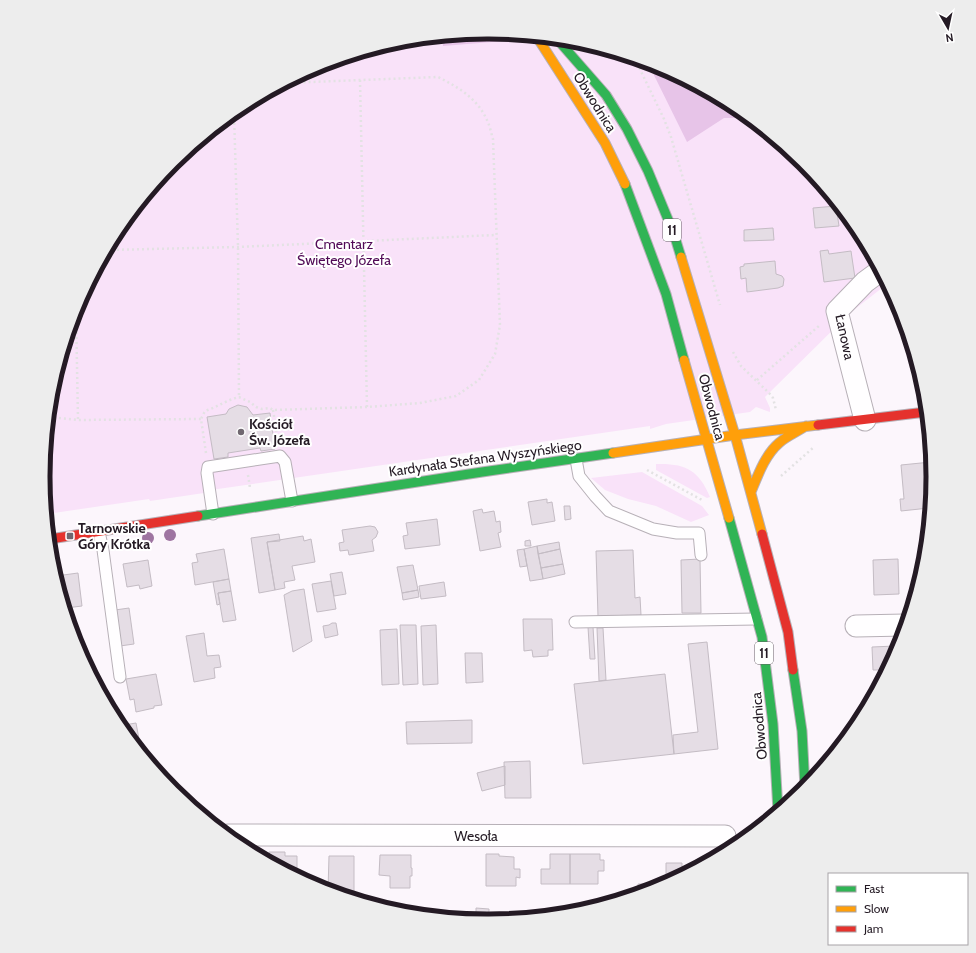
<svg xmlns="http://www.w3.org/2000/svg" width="976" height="953" font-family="Cabin,sans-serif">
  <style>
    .green { fill: #f9e2f9 }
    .forest { fill: #e7c4e8 }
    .building { fill: #e5dde5; stroke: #c4bcc4 }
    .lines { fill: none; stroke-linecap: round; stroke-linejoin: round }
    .lane-casing { stroke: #b7b0b7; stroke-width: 13 }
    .street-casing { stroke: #b7b0b7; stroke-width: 23 }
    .fast-casing { stroke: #b7b0b7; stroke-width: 11 }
    .slow-casing { stroke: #b7b0b7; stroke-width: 11 }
    .jam-casing { stroke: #b7b0b7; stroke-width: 11 }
    .path { stroke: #e3e2e3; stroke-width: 2.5; stroke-dasharray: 2 3; stroke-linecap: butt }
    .lane { stroke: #fffeff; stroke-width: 11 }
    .street { stroke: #fffeff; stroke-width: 21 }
    .fast { stroke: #30b455; stroke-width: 9 }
    .slow { stroke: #ff9f0a; stroke-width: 9 }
    .jam { stroke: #e5322d; stroke-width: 9 }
    .tree { fill: #9e74a1 }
    .poi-dot { fill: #706770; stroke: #fff; stroke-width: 1.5 }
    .labels { text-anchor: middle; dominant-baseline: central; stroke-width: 4; stroke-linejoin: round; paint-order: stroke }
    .shield { fill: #fff; stroke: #665f66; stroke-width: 1 }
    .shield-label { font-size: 13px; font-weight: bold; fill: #241a24 }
    .street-label { font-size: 14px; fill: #241a24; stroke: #fff }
    .park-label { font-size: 14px; fill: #510a56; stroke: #fff }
    .poi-label { font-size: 14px; font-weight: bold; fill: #241a24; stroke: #fff; text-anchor: start }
    .rim { fill: none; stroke: #241a24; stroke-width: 5 }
  </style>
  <rect width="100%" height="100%" fill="#fcf6fc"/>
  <!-- green -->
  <path class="green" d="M488,32L575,41L658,66L735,107L802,162L858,230L887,284L850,313L765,397L770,408V412L756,407L750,412L666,424L650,429V426L204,491V493L150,501L149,499L47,514L44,476L52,390L77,306L119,229L174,162L241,107L318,66L402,41Z
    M656,464C685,463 699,470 710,497L707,498L656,470Z
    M642,472L702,506L709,515L691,522L656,506L628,499L605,490L591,478Z"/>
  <!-- forest -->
  <path class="forest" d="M488,32L519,35L515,40L443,46L442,37Z
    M648,63L658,66L735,107L748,118H724L687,142Z"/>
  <!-- building -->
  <path class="building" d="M836,206L839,226L815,228L813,208Z
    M773,228L774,240L744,241V230Z
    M828,250L829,254L851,251L855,278L824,282L820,251Z
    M775,261L776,274L782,276L784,279L783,286L778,288L747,292L746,278L741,279L740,267L744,266V264Z
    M238,405L247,407L253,415L270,413L275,449L261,451L260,448L228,453V457L214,459L207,417L226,414L229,409Z
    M931,462L932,477L929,508L901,511L900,499H904L901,465Z
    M547,499V503L552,502L555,521L532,525L528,502Z
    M564,506H570L571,519L565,520Z
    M482,509L483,513L494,511L496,522L500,521L501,532L498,533L501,547L480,551L473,511Z
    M437,519L440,545L405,549L403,536L408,535L406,523Z
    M370,526L375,527L378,532L376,537L372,540L374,551L349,555L348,550L340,551L339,543L344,542L342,530Z
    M279,534L280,541L267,542L275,590L259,593L251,538Z
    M303,536L304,541L311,539L315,562L292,566L295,580L284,582L285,588L275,590L267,542Z
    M530,540L531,546H525V541Z
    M559,542L560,549L538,554L537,546Z
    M537,546L543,579L530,581L524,549Z
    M224,549L229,579L195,585L192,563L198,562L196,554Z
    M524,549L527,566L520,567L517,550Z
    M560,549L563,564L541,568L538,554Z
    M633,550L635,598L640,597L641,615L598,616L596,551Z
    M700,559L701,613H682L681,560Z
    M898,559L899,594L874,595L873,560Z
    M148,560L152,586L140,589L139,585L127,587L123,564Z
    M563,564L565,574L543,579L541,568Z
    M413,565L418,590L402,593L397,567Z
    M342,572L346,594L334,596L330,574Z
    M78,573L82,606L66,608L56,576Z
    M229,579L231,591L218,593L220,604L217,605L213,582Z
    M331,581L336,609L317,612L312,584Z
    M444,582L446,596L421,599L419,586Z
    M304,589L312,641L293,652L284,595L292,591Z
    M418,590L419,597L403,600L402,593Z
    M231,591L236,620L223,622L218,593Z
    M129,608L134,644L120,646L115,610Z
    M523,619H552L553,650H548V656L533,657L532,650L524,651Z
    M332,623H336L338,635L325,638L323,626L329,625Z
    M400,625H416L418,684L403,685Z
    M436,625L438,684L423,685L421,626Z
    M588,627H593L595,659H590Z
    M597,628H603L606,680L599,681Z
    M397,629L399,684L382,685L380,630Z
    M204,633L207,656L219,655L221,667L214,668L215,678L194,682L186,636Z
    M707,642L718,749L674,754L673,735L698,732L688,644Z
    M895,646L896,652L886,670H873L872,647Z
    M465,653H482L483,682L466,683Z
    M156,674L162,705L154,706V708L136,712L134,699L130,700L126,679Z
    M665,674L674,754L583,764L574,684Z
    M123,720L124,725L125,732L117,721Z
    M472,720V743L407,744L406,722Z
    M136,723L139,739L133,742L125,732L124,725Z
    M530,761L531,798H505L504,762Z
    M505,766V785L482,791L477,773Z
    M269,852H285V856H297V876L269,861Z
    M486,854H499V856L514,857V869H520V878L516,877V886H486Z
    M550,854H570V884H541V869H550Z
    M570,854H600V860H604V871H598V884H570Z
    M380,855H411V868H412V876H410V888H390V876L379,875Z
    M329,856H354V891L328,890Z
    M666,863H682V874L671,880H666Z
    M638,884H653V889L638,893Z
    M476,908L489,909V915H476Z"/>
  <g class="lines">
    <defs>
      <path id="lane" d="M576,459L579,476L595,496L609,511L653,529L677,533H699L701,555
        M213,514L207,473L208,467L280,456L285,462L292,501
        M99,532L103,550L120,677
        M575,622L756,619"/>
      <path id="street" d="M865,420L837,311L865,282L880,271
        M856,626L905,625
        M228,835L725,836"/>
      <path id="fast" d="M557,39L606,95L627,129L648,171L674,234L681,257
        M625,184L666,294L684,360
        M198,516L482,472L613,453
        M729,518L762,637L773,724L778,811
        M793,670L802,731L805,788"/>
      <path id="slow" d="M537,37L605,143L625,184
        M681,257L735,435L762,534
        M684,360L729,518
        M613,453L735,435L818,425
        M751,492C758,475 765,455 779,443C787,436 797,432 806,426"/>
      <path id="jam" d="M818,425L926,412
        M762,534L788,632L793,670
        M50,539L198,516"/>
    </defs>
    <!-- lane casing -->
    <use href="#lane" class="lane-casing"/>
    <!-- street casing -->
    <use href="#street" class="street-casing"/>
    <!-- fast casing -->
    <use href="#fast" class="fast-casing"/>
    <!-- slow casing -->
    <use href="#slow" class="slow-casing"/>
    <!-- jam casing -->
    <use href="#jam" class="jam-casing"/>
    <!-- path -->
    <path class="path" d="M635,59L664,119L671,137L720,305
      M360,80L367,407
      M234,113L238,247L239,397
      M107,250L238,247L495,235
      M76,312L78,420
      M733,352L741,366L769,393L773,398L776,410
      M757,380L820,325
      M273,410L278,441
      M49,417L78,420L201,419
      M206,453L201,419L205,411C217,407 227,400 239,397L250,402L256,407L262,409L270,408L273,410L367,407L420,403L456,396L479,380L495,354L500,325L493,139C491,133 490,126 487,120C477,98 458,87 438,77L285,83
      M647,470L702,500
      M248,475L250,488
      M781,476L814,447"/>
    <!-- lane -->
    <use href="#lane" class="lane"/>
    <!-- street -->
    <use href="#street" class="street"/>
    <!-- fast -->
    <use href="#fast" class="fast"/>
    <!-- slow -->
    <use href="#slow" class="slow"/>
    <!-- jam -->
    <use href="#jam" class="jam"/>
  </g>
  <!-- trees -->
  <g class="tree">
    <circle cx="170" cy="535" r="6"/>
    <circle cx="148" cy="538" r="6"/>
  </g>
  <!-- markers -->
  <g class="poi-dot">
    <circle cx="241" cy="432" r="4"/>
    <rect x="66" y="532" width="8" height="8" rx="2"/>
  </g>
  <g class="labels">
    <!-- shield labels -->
    <g class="shield">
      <rect x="663" y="219" width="18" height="22" rx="3"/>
      <rect x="755" y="642" width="18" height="22" rx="3"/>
    </g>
    <g class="shield-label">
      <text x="672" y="230">11</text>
      <text x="764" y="653">11</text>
    </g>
    <!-- street labels -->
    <g class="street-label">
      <text transform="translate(595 102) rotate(58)">Obwodnica</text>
      <text transform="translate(845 337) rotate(78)">Łanowa</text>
      <text transform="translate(712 407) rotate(75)">Obwodnica</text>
      <text transform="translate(485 458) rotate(-8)">Kardynała Stefana Wyszyńskiego</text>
      <text transform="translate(759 726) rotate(-95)">Obwodnica</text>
      <text x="476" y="836">Wesoła</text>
    </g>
    <!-- park labels -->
    <g class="park-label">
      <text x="344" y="244">Cmentarz<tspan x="344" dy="16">Świętego Józefa</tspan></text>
    </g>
    <!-- poi labels -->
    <g class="poi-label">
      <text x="249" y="424">Kościół<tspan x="249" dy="16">Św. Józefa</tspan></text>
      <text x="78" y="528">Tarnowskie<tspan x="78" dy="16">Góry Krótka</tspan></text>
    </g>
  </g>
  <!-- crop -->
  <path d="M0 0H976V953H0ZM487 39H489A437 437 0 0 1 926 476V477A437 437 0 0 1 489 914H487A437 437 0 0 1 50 477V476A437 437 0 0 1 487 39Z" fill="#ededed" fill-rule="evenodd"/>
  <path class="rim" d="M487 39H489A437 437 0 0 1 926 476V477A437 437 0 0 1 489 914H487A437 437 0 0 1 50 477V476A437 437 0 0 1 487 39Z"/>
  <!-- legend -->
  <rect x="828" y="873" width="140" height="72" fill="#ffffff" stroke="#a7a3a7"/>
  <rect x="836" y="886" width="20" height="6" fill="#30b455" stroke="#a7a3a7"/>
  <text x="864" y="893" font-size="12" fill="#241a24">Fast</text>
  <rect x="836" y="906" width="20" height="6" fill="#ff9f0a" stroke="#a7a3a7"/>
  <text x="864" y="913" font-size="12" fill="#241a24">Slow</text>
  <rect x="836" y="926" width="20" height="6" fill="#e5322d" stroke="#a7a3a7"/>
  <text x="864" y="933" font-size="12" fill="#241a24">Jam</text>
  <!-- north arrow -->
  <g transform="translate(948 28) rotate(171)" stroke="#ffffff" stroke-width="3" paint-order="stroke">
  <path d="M0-3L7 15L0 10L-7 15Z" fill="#241a24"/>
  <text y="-6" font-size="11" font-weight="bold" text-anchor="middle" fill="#241a24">N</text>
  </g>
</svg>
